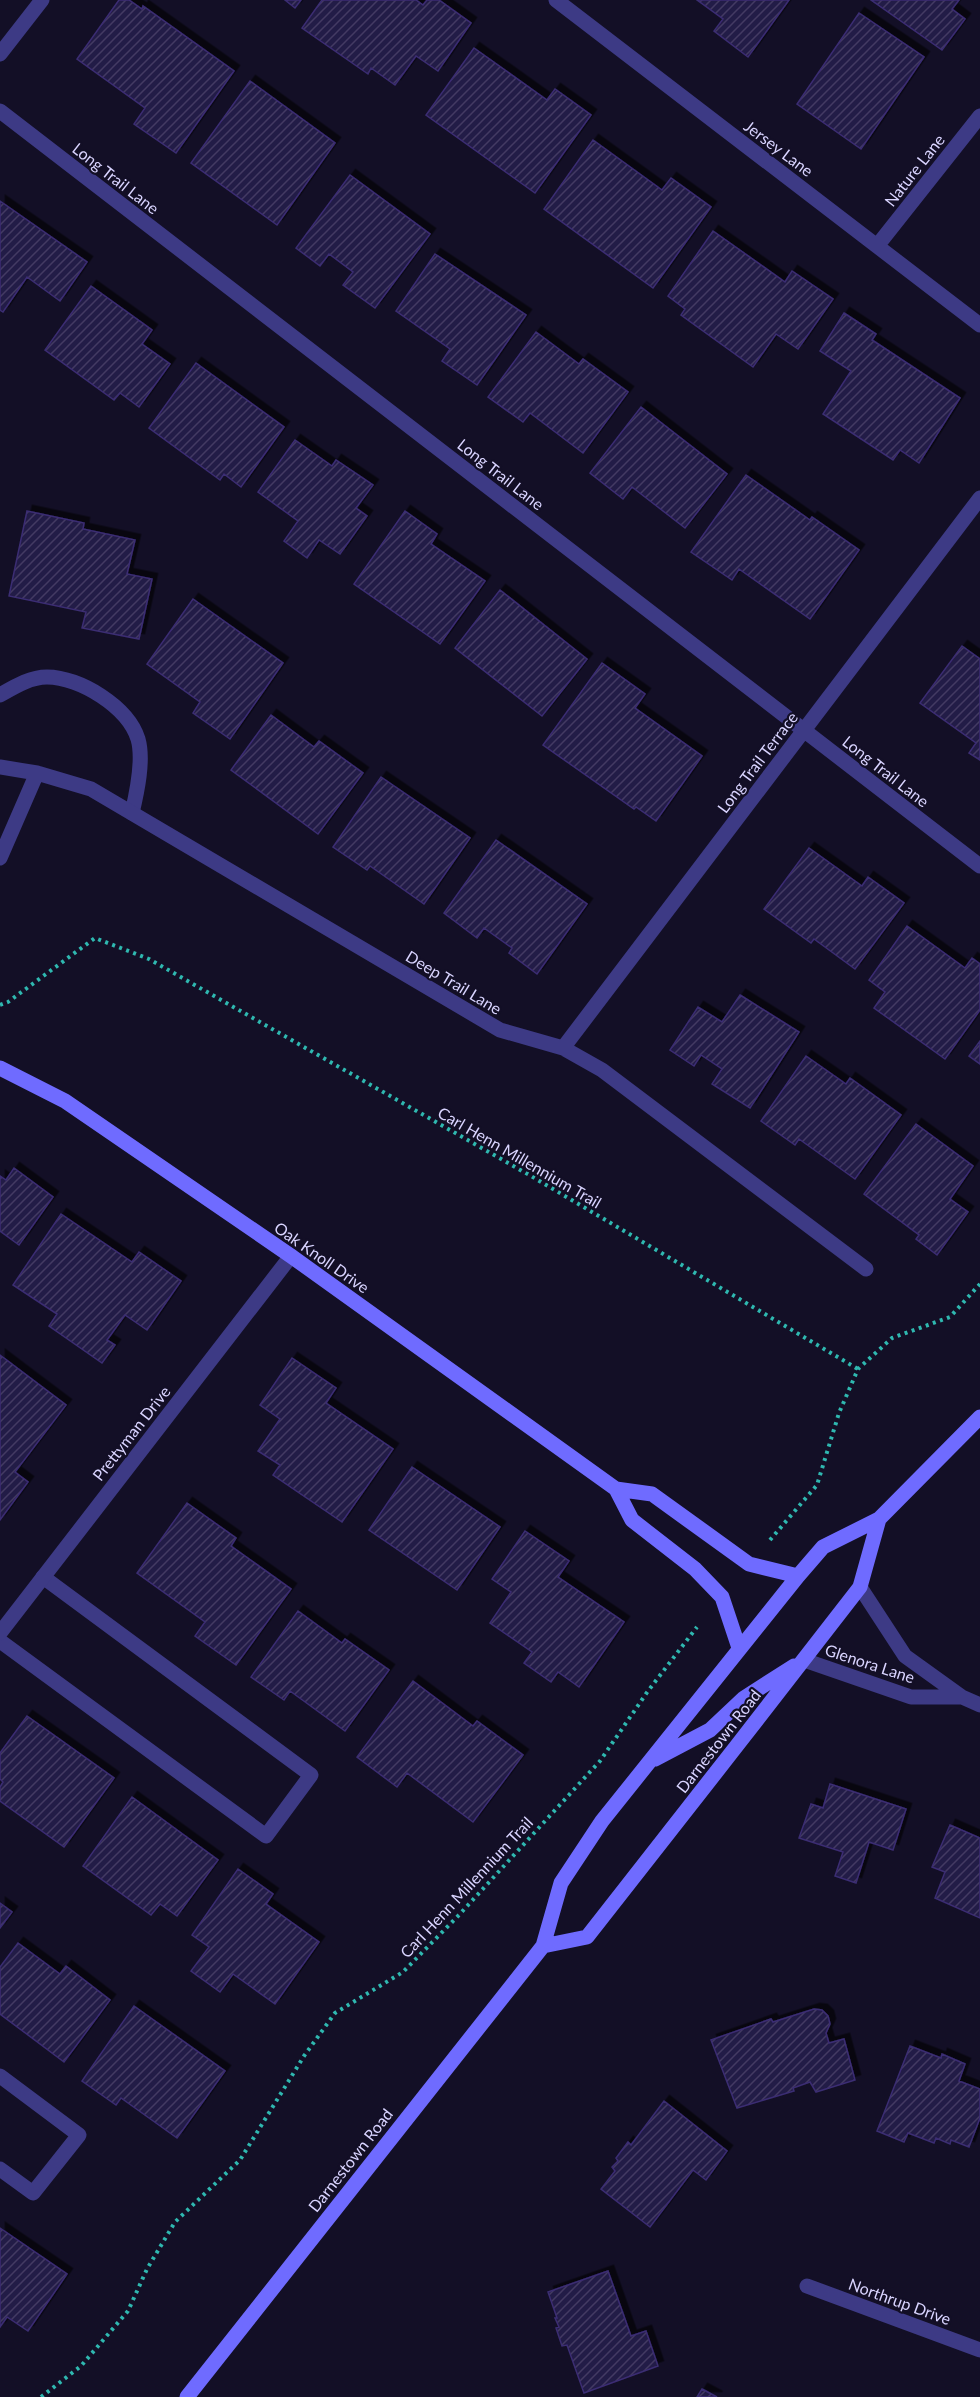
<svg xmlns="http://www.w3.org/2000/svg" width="980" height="2397" font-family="Lato,sans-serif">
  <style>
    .building { fill: url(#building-hatch); stroke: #3b2d73; stroke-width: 1.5; filter: url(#shadow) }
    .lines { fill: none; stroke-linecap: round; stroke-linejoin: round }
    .path { stroke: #2fb8b0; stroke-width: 4; stroke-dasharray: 3 4.5; stroke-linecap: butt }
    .lane { stroke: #3d3a85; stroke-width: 15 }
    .street { stroke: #3d3a85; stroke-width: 15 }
    .secondary { stroke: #6f6bff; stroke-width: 15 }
    .labels { text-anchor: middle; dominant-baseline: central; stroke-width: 4.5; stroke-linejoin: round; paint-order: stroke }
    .street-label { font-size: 16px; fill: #d9d4ff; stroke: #130f26 }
  </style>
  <defs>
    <pattern id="building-hatch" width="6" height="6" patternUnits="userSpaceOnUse" patternTransform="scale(1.5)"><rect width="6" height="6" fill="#241b47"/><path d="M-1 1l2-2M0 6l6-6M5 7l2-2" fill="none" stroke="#433b63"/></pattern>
    <filter id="shadow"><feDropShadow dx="5.5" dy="-5.5" stdDeviation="0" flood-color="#0009"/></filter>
  </defs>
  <rect width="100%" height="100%" fill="#130f26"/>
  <!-- building -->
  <path class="building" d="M119,0H129L142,9L143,6L234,71L176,153L134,124L145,108L77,59Z
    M285,0H301L295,8Z
    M322,0H416L423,5L427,0H439L471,23L438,71L416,56L395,85L371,68L368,74L302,28Z
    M697,0H789L748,57L714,31L723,19Z
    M871,0H959L952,9L965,19L942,50Z
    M859,13L924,57L861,149L797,104Z
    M474,48L547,100L555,89L591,115L535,193L426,115Z
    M250,81L335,143L277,225L191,163Z
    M593,140L662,190L671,178L711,207L653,288L544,209Z
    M350,175L430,234L375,308L343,285L353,272L329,254L320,266L296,248Z
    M0,201L87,262L60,301L27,277L3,312L0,310Z
    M713,231L785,282L792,271L833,299L798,349L776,334L753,367L681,315L685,309L668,296Z
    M435,254L526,315L477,385L442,361L450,349L396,311Z
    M91,286L152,330L142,344L170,364L139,407L120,393L114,400L45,350Z
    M844,313L876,334L872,340L960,398L919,463L900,450L893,460L823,414L851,371L820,351Z
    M536,332L579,364L583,359L628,392L583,453L530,413L523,422L488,397Z
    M196,363L284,427L241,487L224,474L220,480L149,428Z
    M641,407L727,474L685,528L632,487L623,499L590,473Z
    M295,440L332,466L336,460L373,485L356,508L367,516L340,554L319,540L307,558L284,541L298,521L258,492Z
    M746,475L810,520L812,517L859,550L810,619L739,569L732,580L691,552Z
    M27,511L84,523L83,529L135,540L127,574L152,579L139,639L82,628L86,612L9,596Z
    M405,511L437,534L431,544L485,581L440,644L354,584Z
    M500,590L587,659L542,716L455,648Z
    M193,599L283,663L230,739L193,713L200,702L147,664Z
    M962,646L980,659V760L969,753L976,743L920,703Z
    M602,663L645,694L635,708L702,756L656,821L636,807L634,809L543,745Z
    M271,715L314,747L319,741L363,773L318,834L231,770Z
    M381,777L470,838L424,904L370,866L367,870L333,847Z
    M496,840L587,904L537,974L509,953L512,948L484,928L477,938L444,913Z
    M809,848L862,886L868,877L904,903L855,969L814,939L811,943L764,909Z
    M907,926L965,968L972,958L980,964V1010L945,1059L874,1008L885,992L869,980Z
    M740,995L799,1032L750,1108L712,1084L722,1069L701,1055L694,1066L670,1050L698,1007L722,1022Z
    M980,1041V1064L969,1056Z
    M806,1056L846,1084L850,1078L901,1115L855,1179L799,1139L795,1145L761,1121Z
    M916,1124L973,1166L950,1199L968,1212L937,1255L916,1239L919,1235L864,1194Z
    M14,1168L53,1197L19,1245L0,1231V1176L6,1180Z
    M61,1214L132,1262L139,1252L181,1281L147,1330L125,1315L107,1340L115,1345L102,1363L49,1326L57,1314L13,1285Z
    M0,1355L66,1405L15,1472L28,1482L0,1520Z
    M292,1358L336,1388L326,1403L393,1449L342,1522L273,1475L280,1465L258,1451L280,1419L260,1405Z
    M412,1467L500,1527L457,1590L369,1530Z
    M187,1503L236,1538L231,1546L291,1589L236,1665L195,1636L205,1622L137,1573Z
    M525,1531L569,1561L558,1577L624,1622L579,1687L558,1672L551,1682L524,1663L532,1652L490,1623L511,1592L492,1579Z
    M298,1611L342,1643L345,1639L389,1670L345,1731L290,1691L284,1700L251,1677Z
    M413,1681L473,1726L477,1721L523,1755L473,1822L407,1773L397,1787L357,1757Z
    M27,1716L114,1778L64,1847L0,1801V1787L3,1782L0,1779V1753Z
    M830,1784L906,1809L893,1850L869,1842L856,1883L835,1876L843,1852L799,1838L811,1804L823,1808Z
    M132,1797L218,1860L177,1916L160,1904L151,1915L83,1866Z
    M950,1825L980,1838V1918L935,1898L945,1872L932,1867Z
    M238,1869L273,1894L266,1904L319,1942L275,2004L233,1974L220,1992L191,1971L209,1947L192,1935Z
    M0,1903L12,1912L0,1928Z
    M18,1943L60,1974L66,1966L110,2000L64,2062L0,2014V1967Z
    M134,2006L225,2071L177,2138L121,2098L116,2105L82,2081Z
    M814,2009L822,2010L828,2016L830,2024L826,2033L829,2043L844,2039L855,2080L816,2092L810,2082L793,2088L794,2091L737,2108L711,2040L771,2019L773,2022Z
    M910,2046L941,2058L942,2054L965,2064L959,2081L980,2089V2118L969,2147L951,2140L950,2144L936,2138L934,2143L908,2133L904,2142L877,2131Z
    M664,2101L727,2151L706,2180L693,2170L650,2227L601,2189L615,2171L612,2167L618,2161L616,2158L628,2142L631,2145Z
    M0,2228L67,2274L28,2331L7,2317L0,2327Z
    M608,2271L631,2336L646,2331L658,2366L584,2393L567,2345L562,2346L556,2328L559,2327L555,2318H557L548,2292Z
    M702,2389L717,2397H697Z"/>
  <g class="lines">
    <!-- path -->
    <path class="path" d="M0,1005L8,1002L95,938L149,959L531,1176L858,1369
      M770,1540L817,1485L839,1413L858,1369L892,1338L950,1317L980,1284
      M41,2397L81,2366L128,2311L147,2269L175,2222L240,2160L304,2056L335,2013L403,1972L459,1915L600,1761L648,1691L697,1627"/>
    <!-- lane -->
    <path class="lane" d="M0,695C14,687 30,677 47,677C80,677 128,707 138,739C144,760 137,792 132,813
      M0,1641L266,1836L311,1775L43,1577
      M0,2076L79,2135L33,2193L0,2169"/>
    <!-- street -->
    <path class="street" d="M556,0L980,325
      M0,54L42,0
      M0,111L980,866
      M877,246L980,116
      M0,767L37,773L91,789L500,1030L563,1048L602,1070L866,1269
      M0,858L37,773
      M563,1048L980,498
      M860,1587L905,1656L962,1697L980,1705
      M0,1633L291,1256
      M804,1660L911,1697H962
      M807,2286L980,2350"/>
    <!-- secondary -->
    <path class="secondary" d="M0,1068L65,1101L291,1256L616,1489L632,1520L695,1569L722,1597L739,1648
      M616,1489L652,1494L749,1564L798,1576
      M655,1759L710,1730L744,1698L794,1666
      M543,1946L587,1937L735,1748L860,1587L879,1519
      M187,2397L543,1946L561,1883L602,1821L798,1576L823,1547L879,1519L980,1417"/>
  </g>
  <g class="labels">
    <!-- street labels -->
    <g class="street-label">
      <text transform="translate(779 148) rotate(37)">Jersey Lane</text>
      <text transform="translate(914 170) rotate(-52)">Nature Lane</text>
      <text transform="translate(116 178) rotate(38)">Long Trail Lane</text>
      <text transform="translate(501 474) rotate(38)">Long Trail Lane</text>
      <text transform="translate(757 762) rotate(-53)">Long Trail Terrace</text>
      <text transform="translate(886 771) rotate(38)">Long Trail Lane</text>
      <text transform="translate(454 982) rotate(31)">Deep Trail Lane</text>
      <text transform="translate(520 1157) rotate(30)">Carl Henn Millennium Trail</text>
      <text transform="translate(322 1257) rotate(35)">Oak Knoll Drive</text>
      <text transform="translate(131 1433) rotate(-52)">Prettyman Drive</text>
      <text transform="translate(870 1663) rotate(18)">Glenora Lane</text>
      <text transform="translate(718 1741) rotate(-52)">Darnestown Road</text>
      <text transform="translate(466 1887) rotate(-47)">Carl Henn Millennium Trail</text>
      <text transform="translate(350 2160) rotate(-52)">Darnestown Road</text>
      <text transform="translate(900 2301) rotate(20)">Northrup Drive</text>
    </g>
  </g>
</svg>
